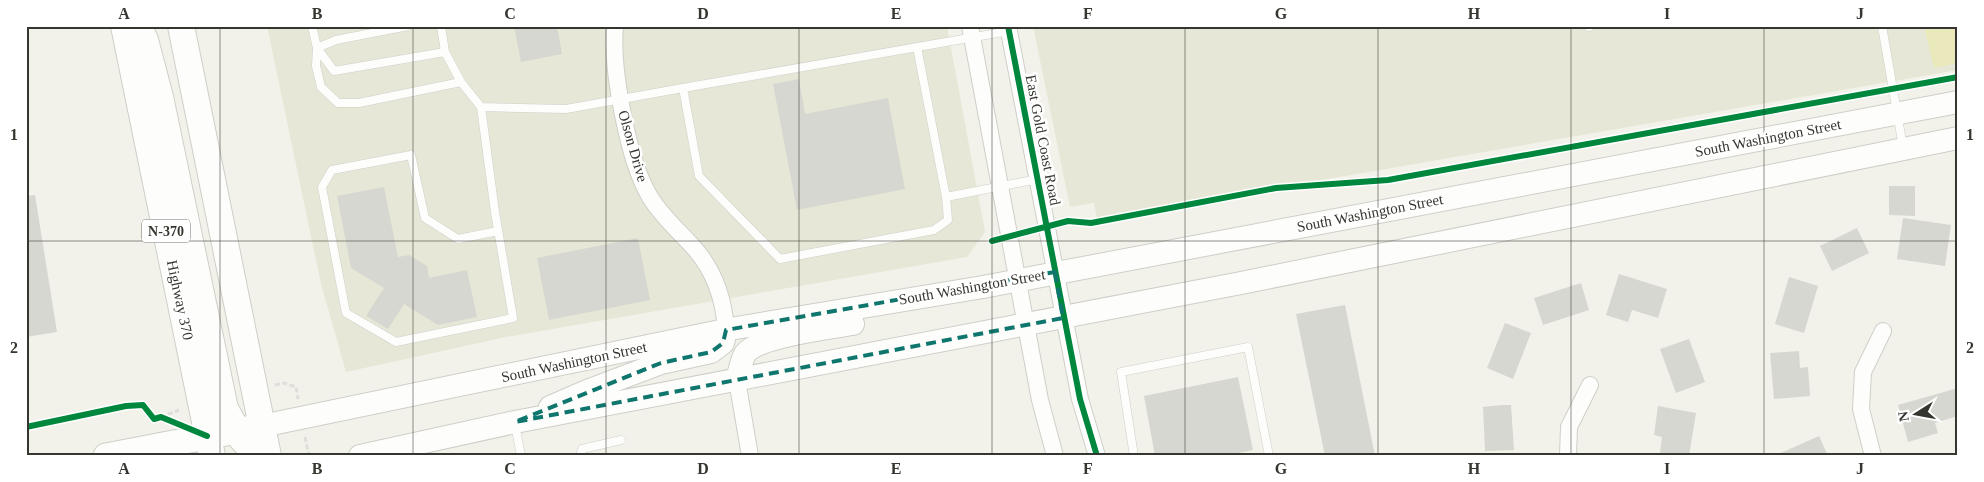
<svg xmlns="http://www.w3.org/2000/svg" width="1984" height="482" font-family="Georgia,serif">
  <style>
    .built { fill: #e7e7d7 }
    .green { fill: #eae9bb }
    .building { fill: #d7d7d1 }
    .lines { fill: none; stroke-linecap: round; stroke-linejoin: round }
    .service-casing { stroke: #cfcfc9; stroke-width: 9 }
    .minor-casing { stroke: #cfcfc9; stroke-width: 18 }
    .secondary-casing { stroke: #cfcfc9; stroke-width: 24 }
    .primary-casing { stroke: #cfcfc9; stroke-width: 27 }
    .trunk-casing { stroke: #cfcfc9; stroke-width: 28 }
    .path { stroke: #dededc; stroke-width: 3; stroke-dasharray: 5 2.5; stroke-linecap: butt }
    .service { stroke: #fdfdfc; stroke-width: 8 }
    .minor { stroke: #fdfdfc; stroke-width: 16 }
    .secondary { stroke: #fdfdfc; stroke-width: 22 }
    .primary { stroke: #fdfdfc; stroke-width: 25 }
    .trunk { stroke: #fdfdfc; stroke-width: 26 }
    .cycleway-casing { stroke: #fff; stroke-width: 9 }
    .cycleway { stroke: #00873e; stroke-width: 6 }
    .marked { fill: none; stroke: #0f766e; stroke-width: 4; stroke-dasharray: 10 6; stroke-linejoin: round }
    .grid { fill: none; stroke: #363630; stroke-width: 1; stroke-opacity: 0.55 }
    .labels { text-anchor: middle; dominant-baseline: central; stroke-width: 5; stroke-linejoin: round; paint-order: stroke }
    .shield { fill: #fff; stroke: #72726e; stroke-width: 1 }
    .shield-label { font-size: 14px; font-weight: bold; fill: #363630 }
    .street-label { font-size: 15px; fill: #363630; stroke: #fff }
    .neatline { fill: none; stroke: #363630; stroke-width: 2 }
    .grid-label { font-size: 16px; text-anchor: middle; font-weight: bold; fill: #363630 }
  </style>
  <rect width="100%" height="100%" fill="#f2f2ea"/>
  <!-- built -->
  <path class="built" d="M267,26H947L985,232L967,257L506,337L346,372L321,284Z
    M1033,26H1958V70L1097,219L1094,203L1070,207Z"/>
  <!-- green -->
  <path class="green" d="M1924,26H1958V63L1934,68Z"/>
  <!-- building -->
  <path class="building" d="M514,26H557L562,54L521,62Z
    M799,79L805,114L888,98L905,189L797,210L773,84Z
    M1889,186H1915V216L1889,215Z
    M384,187L398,257L409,255L427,266L429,278L467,270L477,317L438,325L404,304L388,329L366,316L384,288L351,268L337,196Z
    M35,195L57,332L26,337V196Z
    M1903,218L1951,225L1945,266L1897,259Z
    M1857,228L1869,253L1832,271L1820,246Z
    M638,238L650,300L549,320L537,258Z
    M1619,274L1667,289L1658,318L1632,310L1628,322L1606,315Z
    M1789,277L1818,286L1804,333L1775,324Z
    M1581,283L1589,310L1543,325L1534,298Z
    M1345,305L1375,456H1325L1296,314Z
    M1505,323L1531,333L1513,379L1487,368Z
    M1689,339L1705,382L1676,393L1660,349Z
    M1799,351L1800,368L1808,367L1810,396L1774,399L1770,353Z
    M1238,377L1253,450L1223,456H1155L1144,396Z
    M1958,388V416L1935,423L1938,433L1908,442L1898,405Z
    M1502,405H1511L1514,450L1485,451L1483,407Z
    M1658,406L1696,413L1689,456L1660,453L1662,437L1654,435Z
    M1819,436L1828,456H1774Z"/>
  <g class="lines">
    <defs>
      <path id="service" d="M312,26L317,48L334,71L445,52
        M408,26L336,40L317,48L316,66L321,87L338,103H359L461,82
        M441,26L445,52L461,82L481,107L495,212L513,318L396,342L346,313L322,187L332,170L411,155L425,218L458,239L498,231
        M1589,26V27
        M1882,26L1903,147
        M917,47L946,197
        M683,88L1009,31
        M481,107L566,109L683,88L699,176L780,259L934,230L948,220L946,197L1038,179
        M515,424L521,456
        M580,456L582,449L621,440
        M1134,456L1121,372L1248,347L1269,456"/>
      <path id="minor" d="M615,26C611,68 628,161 650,197C662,217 680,232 695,249C715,272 724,300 726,330
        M970,26L1040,400L1055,456
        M1008,26L1080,399L1097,456
        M737,380L750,456
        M1568,456L1569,427L1590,385
        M1873,456L1861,409L1863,372L1883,331"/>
      <path id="secondary" d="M737,380C739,373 741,361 745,354C758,336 830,328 853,324
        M550,407L587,391L661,363L711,352L723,343L726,330
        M262,426L730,329L983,287L1958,102
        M360,456L515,422L1241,283L1958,138"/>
      <path id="primary" d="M106,456L257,427"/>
      <path id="trunk" d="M124,26L212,456
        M138,26L145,40L160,97L225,409L242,439L257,456
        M181,26L268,456"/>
    </defs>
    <!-- service casing -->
    <use href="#service" class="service-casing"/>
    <!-- minor casing -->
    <use href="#minor" class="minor-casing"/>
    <!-- secondary casing -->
    <use href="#secondary" class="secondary-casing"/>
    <!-- primary casing -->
    <use href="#primary" class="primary-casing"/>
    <!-- trunk casing -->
    <use href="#trunk" class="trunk-casing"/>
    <!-- path -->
    <path class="path" d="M275,385L284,383L296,387L298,399
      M161,417L179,410
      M305,437L309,456"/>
    <!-- service -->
    <use href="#service" class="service"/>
    <!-- minor -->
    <use href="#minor" class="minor"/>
    <!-- secondary -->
    <use href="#secondary" class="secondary"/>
    <!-- primary -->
    <use href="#primary" class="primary"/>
    <!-- trunk -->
    <use href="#trunk" class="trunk"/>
    <defs>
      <path id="cycleway" d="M1008,26L1080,399L1097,456
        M992,241L1068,221L1091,223L1276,188L1388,180L1958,77
        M26,427L126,406L143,405L154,419L161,417L207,436"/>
    </defs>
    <!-- cycleway casing -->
    <use href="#cycleway" class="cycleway-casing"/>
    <!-- cycleway -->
    <use href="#cycleway" class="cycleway"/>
  </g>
  <!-- marked area -->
  <path class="marked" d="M1055,272L1063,318L515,422L661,363L711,352L723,343L726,330Z"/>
  <!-- grid -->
  <path class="grid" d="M220,26V456M413,26V456M606,26V456M799,26V456M992,26V456M1185,26V456M1378,26V456M1571,26V456M1764,26V456M26,241H1958"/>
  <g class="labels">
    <!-- shield labels -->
    <rect class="shield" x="142" y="219.5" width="48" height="23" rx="4"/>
    <g class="shield-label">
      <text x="166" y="231">N-370</text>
    </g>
    <!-- street labels -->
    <g class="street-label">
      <text transform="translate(1768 138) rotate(-11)">South Washington Street</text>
      <text transform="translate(1043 140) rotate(79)">East Gold Coast Road</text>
      <text transform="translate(633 146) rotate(74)">Olson Drive</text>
      <text transform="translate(1370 213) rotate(-11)">South Washington Street</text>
      <text transform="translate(972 287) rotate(-10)">South Washington Street</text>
      <text transform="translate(180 300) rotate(78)">Highway 370</text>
      <text transform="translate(574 362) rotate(-12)">South Washington Street</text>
    </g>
  </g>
  <!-- border -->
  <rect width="1984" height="482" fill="none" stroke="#ffffff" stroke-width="55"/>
  <!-- north arrow -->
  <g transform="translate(1916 414) rotate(259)" stroke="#ffffff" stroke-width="4" paint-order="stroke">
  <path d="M0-4L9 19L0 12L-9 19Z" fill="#363630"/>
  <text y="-8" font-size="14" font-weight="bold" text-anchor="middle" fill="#363630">N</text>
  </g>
  <rect x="28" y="28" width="1928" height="426" class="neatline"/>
  <g class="grid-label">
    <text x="124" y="19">A</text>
    <text x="317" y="19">B</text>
    <text x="510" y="19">C</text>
    <text x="703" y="19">D</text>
    <text x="896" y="19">E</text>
    <text x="1088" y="19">F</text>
    <text x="1281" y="19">G</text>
    <text x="1474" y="19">H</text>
    <text x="1667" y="19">I</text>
    <text x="1860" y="19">J</text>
    <text x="14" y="140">1</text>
    <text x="1970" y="140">1</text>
    <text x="14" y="353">2</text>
    <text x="1970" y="353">2</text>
    <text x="124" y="474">A</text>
    <text x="317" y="474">B</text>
    <text x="510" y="474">C</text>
    <text x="703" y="474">D</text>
    <text x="896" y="474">E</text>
    <text x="1088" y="474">F</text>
    <text x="1281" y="474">G</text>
    <text x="1474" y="474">H</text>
    <text x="1667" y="474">I</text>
    <text x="1860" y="474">J</text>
  </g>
</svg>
